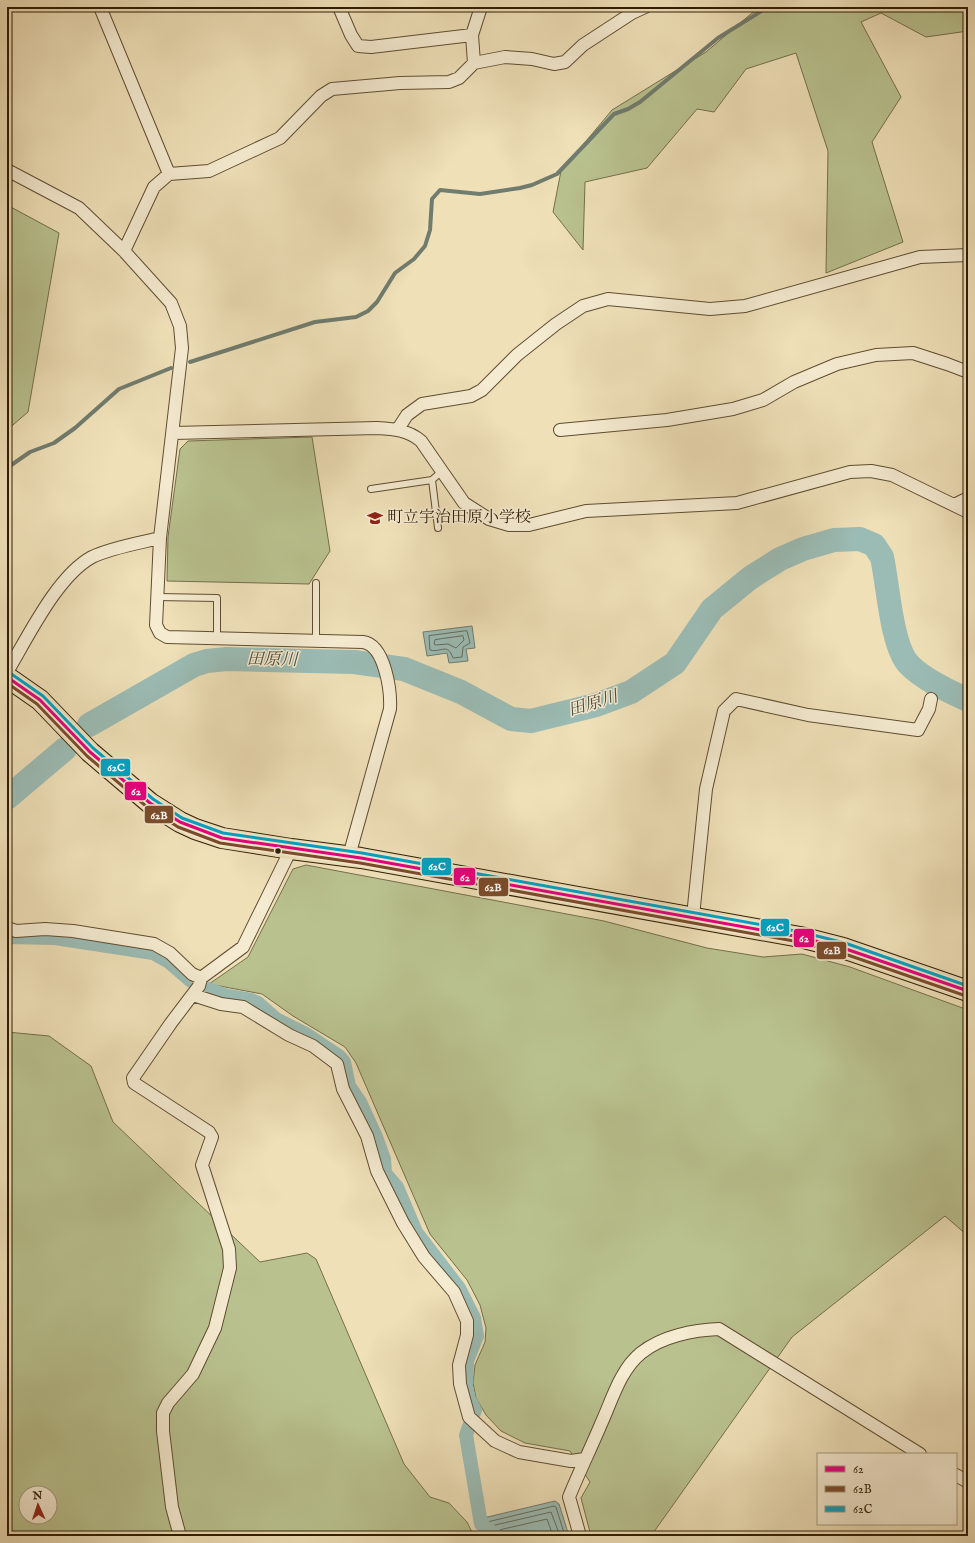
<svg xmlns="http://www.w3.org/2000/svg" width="975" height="1543" font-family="'IM FELL English','Noto Serif JP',serif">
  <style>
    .green { fill: #b9c28f; stroke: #746f4a; fill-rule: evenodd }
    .water { fill: #9bbcb5; stroke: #707c6e }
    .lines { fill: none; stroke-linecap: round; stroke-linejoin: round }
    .shore { stroke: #656c5c; stroke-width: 1 }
    .stream { stroke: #707c6e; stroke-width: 4 }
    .canal { stroke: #9bbcb5; stroke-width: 14 }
    .river { stroke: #9bbcb5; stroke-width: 24 }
    .service-casing { stroke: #5f4d31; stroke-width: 8 }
    .minor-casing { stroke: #5f4d31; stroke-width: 14 }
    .trunk-casing { stroke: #2f1c04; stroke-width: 22 }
    .service { stroke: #f5ebd1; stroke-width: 6 }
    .minor { stroke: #f5ebd1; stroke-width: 12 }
    .trunk { stroke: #efe0b8; stroke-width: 20 }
    .bus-1-casing { stroke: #f5ebd1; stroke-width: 6 }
    .bus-2-casing { stroke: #f5ebd1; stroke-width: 6 }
    .bus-3-casing { stroke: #f5ebd1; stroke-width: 6 }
    .bus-1 { stroke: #e5007d; stroke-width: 3 }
    .bus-2 { stroke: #7a4b2a; stroke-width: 3 }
    .bus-3 { stroke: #02a2c4; stroke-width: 3 }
    .bus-dot { fill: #2f1c04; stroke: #f5ebd1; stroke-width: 1.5 }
    .labels { text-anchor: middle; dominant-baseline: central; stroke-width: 3; stroke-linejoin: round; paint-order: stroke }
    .poi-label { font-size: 16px; fill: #2f1c04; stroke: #f5ebd1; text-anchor: start }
    .water-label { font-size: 17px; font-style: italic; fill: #4f4c39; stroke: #f5ebd1 }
    .line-badge { stroke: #f5ebd1; stroke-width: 1.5 }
    .badge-label { font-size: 11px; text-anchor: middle; font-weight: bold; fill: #fff }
  </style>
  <rect width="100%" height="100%" fill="#efe0b8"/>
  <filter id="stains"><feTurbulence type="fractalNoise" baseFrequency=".005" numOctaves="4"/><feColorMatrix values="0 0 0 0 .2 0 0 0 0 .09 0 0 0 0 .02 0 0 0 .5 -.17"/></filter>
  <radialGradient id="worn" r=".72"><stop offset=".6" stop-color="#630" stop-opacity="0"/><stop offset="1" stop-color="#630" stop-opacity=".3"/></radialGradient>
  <!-- green -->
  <path class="green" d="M763,7H968V31L926,37L881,13L861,22L901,97L872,142L903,242L826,273L828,151L796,53L746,69L714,112L697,109L647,168L585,182L583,250L553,212L561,171L612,110L706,52L752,13Z
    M7,205L59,233L28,412L7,430Z
    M312,437L330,551L309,584L167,581L168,537L180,449L188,441Z
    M306,865L604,921L707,948L763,957L802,954L850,967L968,1010V1236L945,1216L792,1337L651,1536H591L581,1498L590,1482L570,1451L525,1443L501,1431L486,1415L476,1398L473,1383L475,1365L485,1342L486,1328L480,1305L467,1280L430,1234L356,1063L345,1047L293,1016L262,994L209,984L248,957L293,869Z
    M7,1032L49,1036L91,1066L113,1122L260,1262L307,1253L316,1259L404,1464L430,1497L449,1503L467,1522L474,1536H7ZM26,1493H50V1517H26Z"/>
  <!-- water -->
  <path class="water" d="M472,626L475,648L466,649L468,661L449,663L447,653L427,656L423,632Z
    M555,1501L559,1504L569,1536H483L477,1522L479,1519Z"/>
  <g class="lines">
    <!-- shore -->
    <path class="shore" d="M467,631L470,643L463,647L462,657L453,658C447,642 442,653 430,650L429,636Z
      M463,636L464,640L456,648L448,644L436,645L434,644L435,640Z
      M487,1536L482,1525L483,1523L554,1506L556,1507L565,1536
      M492,1536L491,1526L551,1512L560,1536
      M498,1536L499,1530L547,1519L553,1536"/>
    <!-- stream -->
    <path class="stream" d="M190,362L315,322L356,317L368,311L377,302L395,273L414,259L425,246L430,230L432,199L440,190L480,194L520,188L532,185L557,174L614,114L628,109L640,102L718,38L768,7
      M7,468L30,452L54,443L75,428L119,389L171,368"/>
    <!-- canal -->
    <path class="canal" d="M7,937L55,938L153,953L169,962L191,981
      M208,989L228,996L251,1000L258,1003L276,1019L306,1034L339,1056L344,1062L349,1086L360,1102L376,1137L384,1159L385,1173L397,1187L416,1232L459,1288L474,1318L477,1336L467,1361L466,1387L469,1399L475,1410L466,1435L481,1524L497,1536"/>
    <!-- river -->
    <path class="river" d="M89,725L194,665L207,661L227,659L354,662L404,669L461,692L511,719L531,721L596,705L631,692L675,663L712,609L750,578L780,559L803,549L834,540L860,539L874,545L882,557C888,585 891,639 906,661C918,677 950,692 968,700
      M7,798L65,749"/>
    <defs>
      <path id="service" d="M432,480L438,528
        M371,489L432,480L441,472
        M316,583V640
        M157,597L217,598V637"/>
      <path id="minor" d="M100,7L169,174
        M339,7L351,35L358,46L371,47L472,35
        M474,63L472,35L481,7
        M7,170L79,208L124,251L171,303L180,326L182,348L160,538L156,625L160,633L167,637L363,642C385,645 391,691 390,709L349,856
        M124,251L154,187L169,174L209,171L280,138L321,96L332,89L400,83L449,82L459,78L474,63L505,57L532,59L554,64L565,62L583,45L632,13L645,7
        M398,429L407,415L422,404L471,396L482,390L517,355L556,324L583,306L608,299L710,309L745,306L920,257L968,255
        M560,430L667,420L733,409L763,400L794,382L837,364L876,355L913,353L947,364L968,372
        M173,433L377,428C394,429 408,430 421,441L464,503L489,519L509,525H529L586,511L737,503L850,472L871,471L892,475L968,512
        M954,505L968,498
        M7,672C28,637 57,576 92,557C110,548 139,543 160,538
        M693,916L706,789L724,711L736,699L808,715L918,730L929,709L931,699
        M7,928L16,931L45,929L73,931L154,944L170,953L192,974L201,978
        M193,995L221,1004L243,1007L289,1035L313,1046L337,1064L343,1089L367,1136L377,1171L403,1223L424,1257L454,1292L467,1321V1335L459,1365L460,1384L469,1417L495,1441L519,1452L571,1461L585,1459
        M956,1475L968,1482
        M180,1536L172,1507L163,1431V1413L168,1403L193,1374L215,1328L230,1268L229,1249L202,1165L212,1137L209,1132L134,1083L133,1078L171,1023L199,986L201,978L243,947L291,849
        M580,1536L569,1497C579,1472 591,1448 601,1424C612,1400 620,1370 641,1353C662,1336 694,1330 719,1329L920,1454"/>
      <path id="trunk" d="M7,677L40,700L90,752L150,803L180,822L195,829L222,838L291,849L361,858L800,937L843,948L968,991"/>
    </defs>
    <!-- service casing -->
    <use href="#service" class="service-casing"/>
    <!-- minor casing -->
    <use href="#minor" class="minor-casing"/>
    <!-- trunk casing -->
    <use href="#trunk" class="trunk-casing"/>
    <!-- service -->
    <use href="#service" class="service"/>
    <!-- minor -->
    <use href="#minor" class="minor"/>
    <!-- trunk -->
    <use href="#trunk" class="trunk"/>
    <defs>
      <path id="bus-1" d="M7,677L40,700L90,752L150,803L180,822L222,838L361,858L800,937L843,948L968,991"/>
      <path id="bus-2" d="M7,683L37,704L87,756L147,807L178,827L220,843L360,863L799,942L842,953L966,996"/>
      <path id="bus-3" d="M10,673L43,696L93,748L153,799L182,818L223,833L362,853L801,932L845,943L968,986"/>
    </defs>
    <!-- bus-1 casing -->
    <use href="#bus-1" class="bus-1-casing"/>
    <!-- bus-2 casing -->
    <use href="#bus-2" class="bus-2-casing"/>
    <!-- bus-3 casing -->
    <use href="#bus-3" class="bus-3-casing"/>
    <!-- bus-1 -->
    <use href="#bus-1" class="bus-1"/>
    <!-- bus-2 -->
    <use href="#bus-2" class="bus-2"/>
    <!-- bus-3 -->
    <use href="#bus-3" class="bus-3"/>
  </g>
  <!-- icons -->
  <defs>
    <symbol id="school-bare" viewBox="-9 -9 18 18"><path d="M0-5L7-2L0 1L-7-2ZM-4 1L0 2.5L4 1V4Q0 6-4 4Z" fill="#8f2418" stroke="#f5ebd1" stroke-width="2.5" paint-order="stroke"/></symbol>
  </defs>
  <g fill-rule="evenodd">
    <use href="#school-bare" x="364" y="507" width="22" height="22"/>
  </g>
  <!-- markers -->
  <circle class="bus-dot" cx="278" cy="851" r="3.5"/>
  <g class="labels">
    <!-- poi labels -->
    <g class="poi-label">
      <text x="387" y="518">町立宇治田原小学校</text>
    </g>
    <!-- water labels -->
    <g class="water-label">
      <text transform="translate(272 660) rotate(1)">田原川</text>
      <text transform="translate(593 704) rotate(-17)">田原川</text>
    </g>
  </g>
  <g class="line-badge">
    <rect x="100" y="758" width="31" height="19" rx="4" fill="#02a2c4"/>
    <rect x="124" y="781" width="23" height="20" rx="4" fill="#e5007d"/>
    <rect x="144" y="805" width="30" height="19" rx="4" fill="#7a4b2a"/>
    <rect x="421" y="857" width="31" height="19" rx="4" fill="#02a2c4"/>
    <rect x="453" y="867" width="23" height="19" rx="4" fill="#e5007d"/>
    <rect x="478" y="877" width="31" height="20" rx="4" fill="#7a4b2a"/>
    <rect x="760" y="918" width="30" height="19" rx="4" fill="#02a2c4"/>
    <rect x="793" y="928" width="22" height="20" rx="4" fill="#e5007d"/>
    <rect x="816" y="941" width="31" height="19" rx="4" fill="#7a4b2a"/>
  </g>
  <g class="badge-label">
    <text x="116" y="771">62C</text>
    <text x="136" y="795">62</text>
    <text x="159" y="819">62B</text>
    <text x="437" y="870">62C</text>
    <text x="465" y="881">62</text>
    <text x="493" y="891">62B</text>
    <text x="775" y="931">62C</text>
    <text x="804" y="942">62</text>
    <text x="832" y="954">62B</text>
  </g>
  <!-- margin -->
  <rect width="975" height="1543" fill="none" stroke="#efe0b8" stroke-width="24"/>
  <rect x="8" y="8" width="959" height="1527" fill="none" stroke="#2f1c04" stroke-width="2"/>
  <rect x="12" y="12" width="951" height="1519" fill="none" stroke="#2f1c04"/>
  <!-- legend -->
  <rect x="817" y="1453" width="140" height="72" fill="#f5ebd1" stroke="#a6987f"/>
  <rect x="825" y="1466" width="20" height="6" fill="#e5007d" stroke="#a6987f"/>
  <text x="853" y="1473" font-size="12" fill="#2f1c04">62</text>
  <rect x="825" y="1486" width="20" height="6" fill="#7a4b2a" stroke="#a6987f"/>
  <text x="853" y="1493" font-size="12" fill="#2f1c04">62B</text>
  <rect x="825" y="1506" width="20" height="6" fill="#02a2c4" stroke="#a6987f"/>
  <text x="853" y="1513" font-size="12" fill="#2f1c04">62C</text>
  <!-- north arrow -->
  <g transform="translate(38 1505) rotate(357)"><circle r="19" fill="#f5ebd1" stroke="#a6987f"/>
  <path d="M0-3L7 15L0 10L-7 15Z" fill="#8f2418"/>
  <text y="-6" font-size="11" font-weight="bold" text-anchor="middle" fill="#2f1c04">N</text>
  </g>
  <rect width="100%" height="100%" filter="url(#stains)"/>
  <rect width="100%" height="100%" fill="url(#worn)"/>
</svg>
